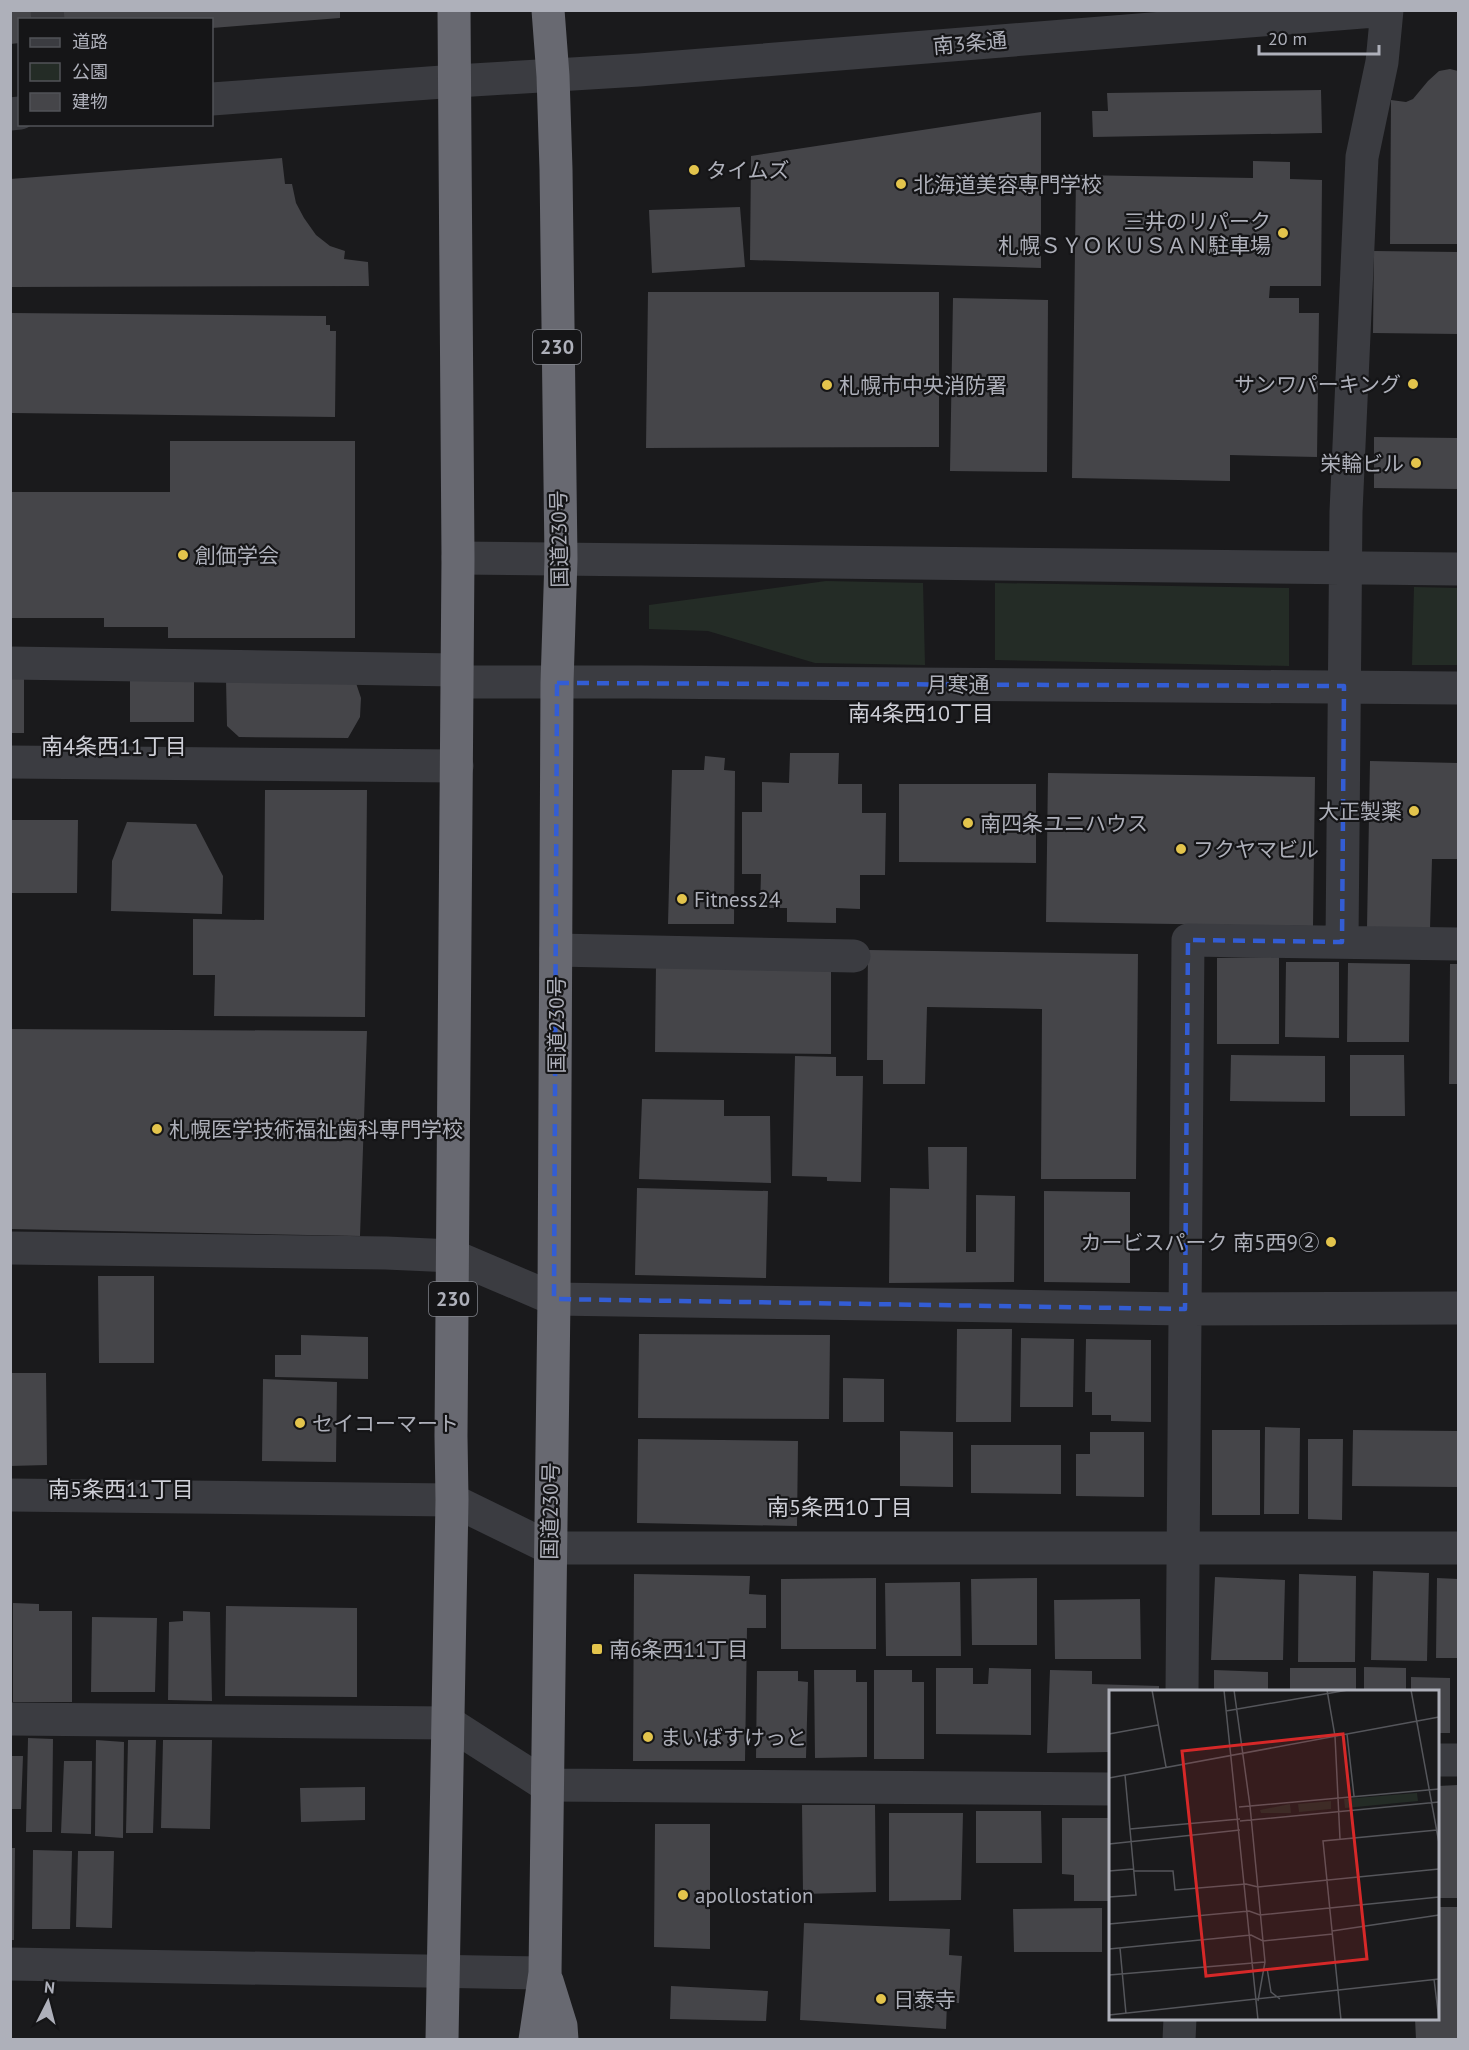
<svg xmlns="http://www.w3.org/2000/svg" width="1469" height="2050" font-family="'PT Sans','Noto Sans JP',sans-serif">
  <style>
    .green { fill: #242c26 }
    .building { fill: #454549 }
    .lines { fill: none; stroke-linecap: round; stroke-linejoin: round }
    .minor-tunnel { stroke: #38383c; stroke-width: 33; stroke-dasharray: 33 16; stroke-linecap: butt }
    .minor { stroke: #3b3c41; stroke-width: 33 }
    .highway { stroke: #686971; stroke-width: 33 }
    .marked { fill: none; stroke: #335dd4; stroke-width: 4.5; stroke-dasharray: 12 8; stroke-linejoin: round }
    .poi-dot { fill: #e3c44c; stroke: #151517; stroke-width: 2 }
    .labels { text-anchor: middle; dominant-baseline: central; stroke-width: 4.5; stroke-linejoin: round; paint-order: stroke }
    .shield { fill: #151517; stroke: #808289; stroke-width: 1.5 }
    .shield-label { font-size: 20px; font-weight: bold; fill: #aeb0ba }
    .street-label { font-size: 21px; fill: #aeb0ba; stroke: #151517 }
    .poi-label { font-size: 21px; fill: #aeb0ba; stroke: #151517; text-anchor: start }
    .neighbourhood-label { font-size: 22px; fill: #cecfd7; stroke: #151517 }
    .inset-road { fill: none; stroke: #55565b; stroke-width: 1.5 }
    .view { fill: #d62828; fill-opacity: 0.15; stroke: #d62828; stroke-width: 3 }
    .inset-edge { fill: none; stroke: #aeb0ba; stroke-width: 3 }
  </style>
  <rect width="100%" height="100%" fill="#1a1a1c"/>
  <!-- green -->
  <path class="green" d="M826,581L923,583L925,665L815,663L708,631L649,629V605Z
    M995,583L1289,588V666L995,660Z
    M1414,587L1458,588V665H1412Z"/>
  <!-- building -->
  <path class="building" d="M10,10H340V18L212,28V20H20V43L10,44Z
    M1450,69L1458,71V244H1390L1391,100L1406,102L1413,99L1428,81L1439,71Z
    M1321,90L1322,133L1093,137L1092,111H1108L1107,93Z
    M1041,112V268L750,260L751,156Z
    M282,158L285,184H292L296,203L304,218L316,235L330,246L345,251L344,259L368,262L369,286L10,287V179Z
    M1253,161L1290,162V179L1322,180L1321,286H1270L1269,298H1299V313H1319L1317,457L1230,455V481L1072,478L1076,175L1253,178Z
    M740,207L745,267L652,273L649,210Z
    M1374,251L1458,252V334L1373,333Z
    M648,292H939V447L646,448Z
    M953,298L1048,300L1047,472L950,471Z
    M12,313L326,316V325H330V331H336L335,417L12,413L10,341L12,342Z
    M1374,437L1458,438V489L1374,488Z
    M170,441H355V638H168V627H104V618H10V492H170Z
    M10,672H24V733H10Z
    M130,674H194V722H130Z
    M226,679L355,680L361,698L360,717L348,738L239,737L227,726Z
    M790,753H839L838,784H862V813H886L885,875H860V909L836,908V923L787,922V908H760L761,874H742V812H762V782L789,783Z
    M705,756L725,758L724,770L735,771L734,924H668L672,770H704Z
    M1370,761L1458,763V859H1432L1430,929L1367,928Z
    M1048,773L1315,777L1313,926L1046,922Z
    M899,784H1036V863L899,862Z
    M265,790H367L365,1017L214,1016L215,975H193V919L264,920Z
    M10,820H78L77,893H10Z
    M127,822L196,824L223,876L222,914L111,911L112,861Z
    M868,950L1138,954L1136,1179H1041L1042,1009L927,1007L925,1084H883V1060H867Z
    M1279,957V1044H1217V958Z
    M1286,962H1339V1038L1285,1037Z
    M1348,963L1410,964L1409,1042H1347Z
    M656,964L831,966V1054L655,1052Z
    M1450,964H1458V1084H1449Z
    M10,1029L367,1031L360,1236L10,1229Z
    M1231,1055L1325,1056V1102L1230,1101Z
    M1350,1055H1404L1405,1116H1350Z
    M795,1056L836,1057V1076H863L861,1182L827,1181V1177L792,1176Z
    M642,1099L724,1100V1116H770L771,1183L639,1179Z
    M928,1147H967L966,1252H976V1195L1015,1196L1014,1282L889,1283L890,1188L929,1189Z
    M637,1188L768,1191L766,1278L635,1275Z
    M1044,1191L1130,1192V1283L1044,1282Z
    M98,1276H154V1363H99Z
    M957,1329H1012L1011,1422H956Z
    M639,1334L830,1335L829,1419L638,1418Z
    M301,1335L368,1337V1379L275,1377V1355H301Z
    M1021,1338L1074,1339L1073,1407H1020Z
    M1086,1339L1151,1340V1422L1111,1421V1415H1092V1392H1085Z
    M10,1373H46L47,1465L10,1466Z
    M843,1378L884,1379V1422H843Z
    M263,1379L337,1382L336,1462L262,1461Z
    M1265,1427L1300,1428L1299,1514H1264Z
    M1212,1430H1260V1515H1212Z
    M1353,1430L1458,1431V1487L1352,1486Z
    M900,1431L953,1432V1487L900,1486Z
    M1090,1432H1144V1497L1076,1496V1454H1090Z
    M638,1439L798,1441L797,1526L637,1523Z
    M1308,1439H1343L1342,1520L1308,1519Z
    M971,1445H1061V1494L971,1493Z
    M1373,1571L1429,1573L1427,1661L1371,1660Z
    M634,1574L750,1576L749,1594L766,1595V1628H747L745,1761H633Z
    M1299,1574L1356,1576L1355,1662H1298Z
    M1215,1577L1285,1580L1283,1660H1211Z
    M876,1578V1649H781V1579Z
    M1037,1578V1645H972L971,1579Z
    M1437,1578L1458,1579V1658H1436Z
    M960,1582L961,1656H886L885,1583Z
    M1140,1599L1141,1659H1055L1054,1600Z
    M13,1603L39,1604V1611H72V1702H13Z
    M226,1606L357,1608V1697L225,1696Z
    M183,1611L210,1612L212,1701L168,1700L169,1622L183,1621Z
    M92,1617L157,1618L155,1692H91Z
    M1364,1667L1406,1668V1692H1364Z
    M936,1668H973V1684H988L989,1668L1031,1669V1735L936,1734Z
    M1290,1668H1356V1692H1290Z
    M814,1670H856V1682H867V1757L815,1758Z
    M874,1670H912V1682H924V1759H874Z
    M1050,1670L1092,1671V1684L1159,1686V1692H1110V1752L1047,1753Z
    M1214,1670L1268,1672V1692H1214Z
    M757,1671H798V1681L808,1682L806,1758H756Z
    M1411,1677L1450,1678V1733H1438V1692H1411Z
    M28,1738L53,1739L52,1832H26Z
    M96,1740L124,1742L123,1838L95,1836Z
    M128,1740H156L153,1833H126Z
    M163,1740H212L210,1829L161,1828Z
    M10,1756H23L21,1809H10Z
    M64,1761H92L91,1834L61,1833Z
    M1458,1785V1898H1438V1786Z
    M365,1787V1820L301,1822L300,1788Z
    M802,1805H875L876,1892L803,1894Z
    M976,1811H1041L1042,1863H976Z
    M889,1813H963L961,1900L889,1901Z
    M1062,1818H1110V1901H1074V1875L1062,1874Z
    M655,1824H710V1949L654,1947Z
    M10,1848H15L14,1940H10Z
    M33,1850L72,1851L70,1929H32Z
    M78,1851H114L112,1928L76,1927Z
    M1438,1907H1458V2040H1416L1415,2018H1438Z
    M1102,1908V1952H1014L1013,1909Z
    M804,1923L950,1929L949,1955L962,1956L959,2003H947L946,2029L800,2020Z
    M671,1986L768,1991L766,2021L670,2019Z"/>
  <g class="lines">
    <!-- minor-tunnel -->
    <path class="minor-tunnel" d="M47,10L48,20"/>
    <!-- minor -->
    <path class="minor" d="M212,99L456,81L639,70L1387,10
      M10,114L20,113
      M458,558L1458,569
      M10,663L456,670
      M457,682H641L1458,688
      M10,762L457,766
      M1342,942L1346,512L1362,157L1382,62L1387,10
      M556,950L854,956
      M10,1248L386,1253L453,1256L554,1299L1185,1309L1458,1308
      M10,1495L452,1500L550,1548H1458
      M1182,1692L1188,940L1458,944
      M10,1719L449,1723L546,1785L1110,1789
      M1438,1760H1458
      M10,1964L545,1973
      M1179,2040L1180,2018"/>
    <!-- highway -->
    <path class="highway" d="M547,1981L561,2026L562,2040
      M442,2040L452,1500L451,1436L458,558L454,10
      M535,2040L545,1973L554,1299L557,683L561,559L556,169L553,76L548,10"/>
  </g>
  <!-- marked area -->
  <path class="marked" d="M557,683L1344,686L1342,942L1188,940L1185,1309L554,1299Z"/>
  <!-- markers -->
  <g class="poi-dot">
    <circle cx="694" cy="170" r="6"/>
    <circle cx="901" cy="184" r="6"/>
    <circle cx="1283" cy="233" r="6"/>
    <circle cx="1413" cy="384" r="6"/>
    <circle cx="827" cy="385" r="6"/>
    <circle cx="1416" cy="463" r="6"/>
    <circle cx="183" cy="555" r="6"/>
    <circle cx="1414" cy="811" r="6"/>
    <circle cx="968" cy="823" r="6"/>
    <circle cx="1181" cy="849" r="6"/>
    <circle cx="682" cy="899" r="6"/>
    <circle cx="157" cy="1129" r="6"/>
    <circle cx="1331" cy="1242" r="6"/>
    <circle cx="300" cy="1423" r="6"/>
    <rect x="591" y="1643" width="12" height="12" rx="3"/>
    <circle cx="648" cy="1737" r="6"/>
    <circle cx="683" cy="1895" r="6"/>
    <circle cx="881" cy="1999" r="6"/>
  </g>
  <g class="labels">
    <!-- shield labels -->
    <g class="shield">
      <rect x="533" y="330" width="48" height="34" rx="4.5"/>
      <rect x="429" y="1282" width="48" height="34" rx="4.5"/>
    </g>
    <g class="shield-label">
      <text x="557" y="347">230</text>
      <text x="453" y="1299">230</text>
    </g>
    <!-- street labels -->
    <g class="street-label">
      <text transform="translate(970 43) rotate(-5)">南3条通</text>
      <text transform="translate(559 539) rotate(-91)">国道230号</text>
      <text x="958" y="684">月寒通</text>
      <text transform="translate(556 1025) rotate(-90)">国道230号</text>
      <text transform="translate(550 1511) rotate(-89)">国道230号</text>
    </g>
    <!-- poi labels -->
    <g class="poi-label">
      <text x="706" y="170">タイムズ</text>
      <text x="913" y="184">北海道美容専門学校</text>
      <text x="1271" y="221" text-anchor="end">三井のリパーク<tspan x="1271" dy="24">札幌ＳＹＯＫＵＳＡＮ駐車場</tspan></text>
      <text x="1401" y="384" text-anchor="end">サンワパーキング</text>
      <text x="839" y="385">札幌市中央消防署</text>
      <text x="1404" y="463" text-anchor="end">栄輪ビル</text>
      <text x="195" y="555">創価学会</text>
      <text x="1402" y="811" text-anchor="end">大正製薬</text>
      <text x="980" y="823">南四条ユニハウス</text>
      <text x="1193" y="849">フクヤマビル</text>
      <text x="694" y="899">Fitness24</text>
      <text x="169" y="1129">札幌医学技術福祉歯科専門学校</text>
      <text x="1319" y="1242" text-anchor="end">カービスパーク 南5西9②</text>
      <text x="312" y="1423">セイコーマート</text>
      <text x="609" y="1649">南6条西11丁目</text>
      <text x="660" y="1737">まいばすけっと</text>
      <text x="695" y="1895">apollostation</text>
      <text x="893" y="1999">日泰寺</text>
    </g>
    <!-- neighbourhood labels -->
    <g class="neighbourhood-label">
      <text x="921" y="713">南4条西10丁目</text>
      <text x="114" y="746">南4条西11丁目</text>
      <text x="121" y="1489">南5条西11丁目</text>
      <text x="840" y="1507">南5条西10丁目</text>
    </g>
  </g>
  <!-- overview -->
  <g transform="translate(1109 1690)">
    <rect width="330" height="330" fill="#1a1a1c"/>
    <path d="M308,103L309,111L236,118L235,109ZM222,111V119L190,122L189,114ZM181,114L182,123H152L151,120Z" fill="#242c26"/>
    <path class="inset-road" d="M43,0L57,77M115,0L149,330M125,0L141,116L156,272L149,311M218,0L226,46L231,149M302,0L330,153M117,21L239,0M0,44L49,35M238,44L245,106M0,88L330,27M130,117L330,99M131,131L330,112M21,139L131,129M0,154L131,140M0,181L24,179M25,181H64L66,200L137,194L149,197L330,179M0,207L27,205L16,85M0,234L140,221L151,225L330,207M223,241L330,225M11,258L17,324M0,259L142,245L154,251L224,244M158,278L162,302L171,309M0,285L156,272M325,289L330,330M0,325L330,289M232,330L214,151L328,140"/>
    <path class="view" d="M234,44L258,269L97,286L73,61Z"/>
    <rect width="330" height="330" class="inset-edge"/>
  </g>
  <!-- border -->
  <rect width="1469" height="2050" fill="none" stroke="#aeb0ba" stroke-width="24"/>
  <!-- legend -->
  <rect x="18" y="18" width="195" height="108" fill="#151517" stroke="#525358" stroke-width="1.5"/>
  <rect x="30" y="38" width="30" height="9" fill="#3b3c41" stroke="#525358" stroke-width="1.5"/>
  <text x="72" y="48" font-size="18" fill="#aeb0ba">道路</text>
  <rect x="30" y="63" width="30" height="18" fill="#242c26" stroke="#525358" stroke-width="1.5"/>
  <text x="72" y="78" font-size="18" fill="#aeb0ba">公園</text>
  <rect x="30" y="93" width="30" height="18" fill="#454549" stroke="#525358" stroke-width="1.5"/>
  <text x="72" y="108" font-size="18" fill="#aeb0ba">建物</text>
  <!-- north arrow -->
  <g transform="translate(48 2002) rotate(6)" stroke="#151517" stroke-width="4.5" paint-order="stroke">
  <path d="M0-4.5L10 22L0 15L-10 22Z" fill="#aeb0ba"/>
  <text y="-9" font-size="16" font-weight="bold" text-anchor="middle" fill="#aeb0ba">N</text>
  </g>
  <!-- scale -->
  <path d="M1259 45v9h120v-9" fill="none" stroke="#aeb0ba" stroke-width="3"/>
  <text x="1268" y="45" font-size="18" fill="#aeb0ba" stroke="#151517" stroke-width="4.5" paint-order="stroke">20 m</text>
</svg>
